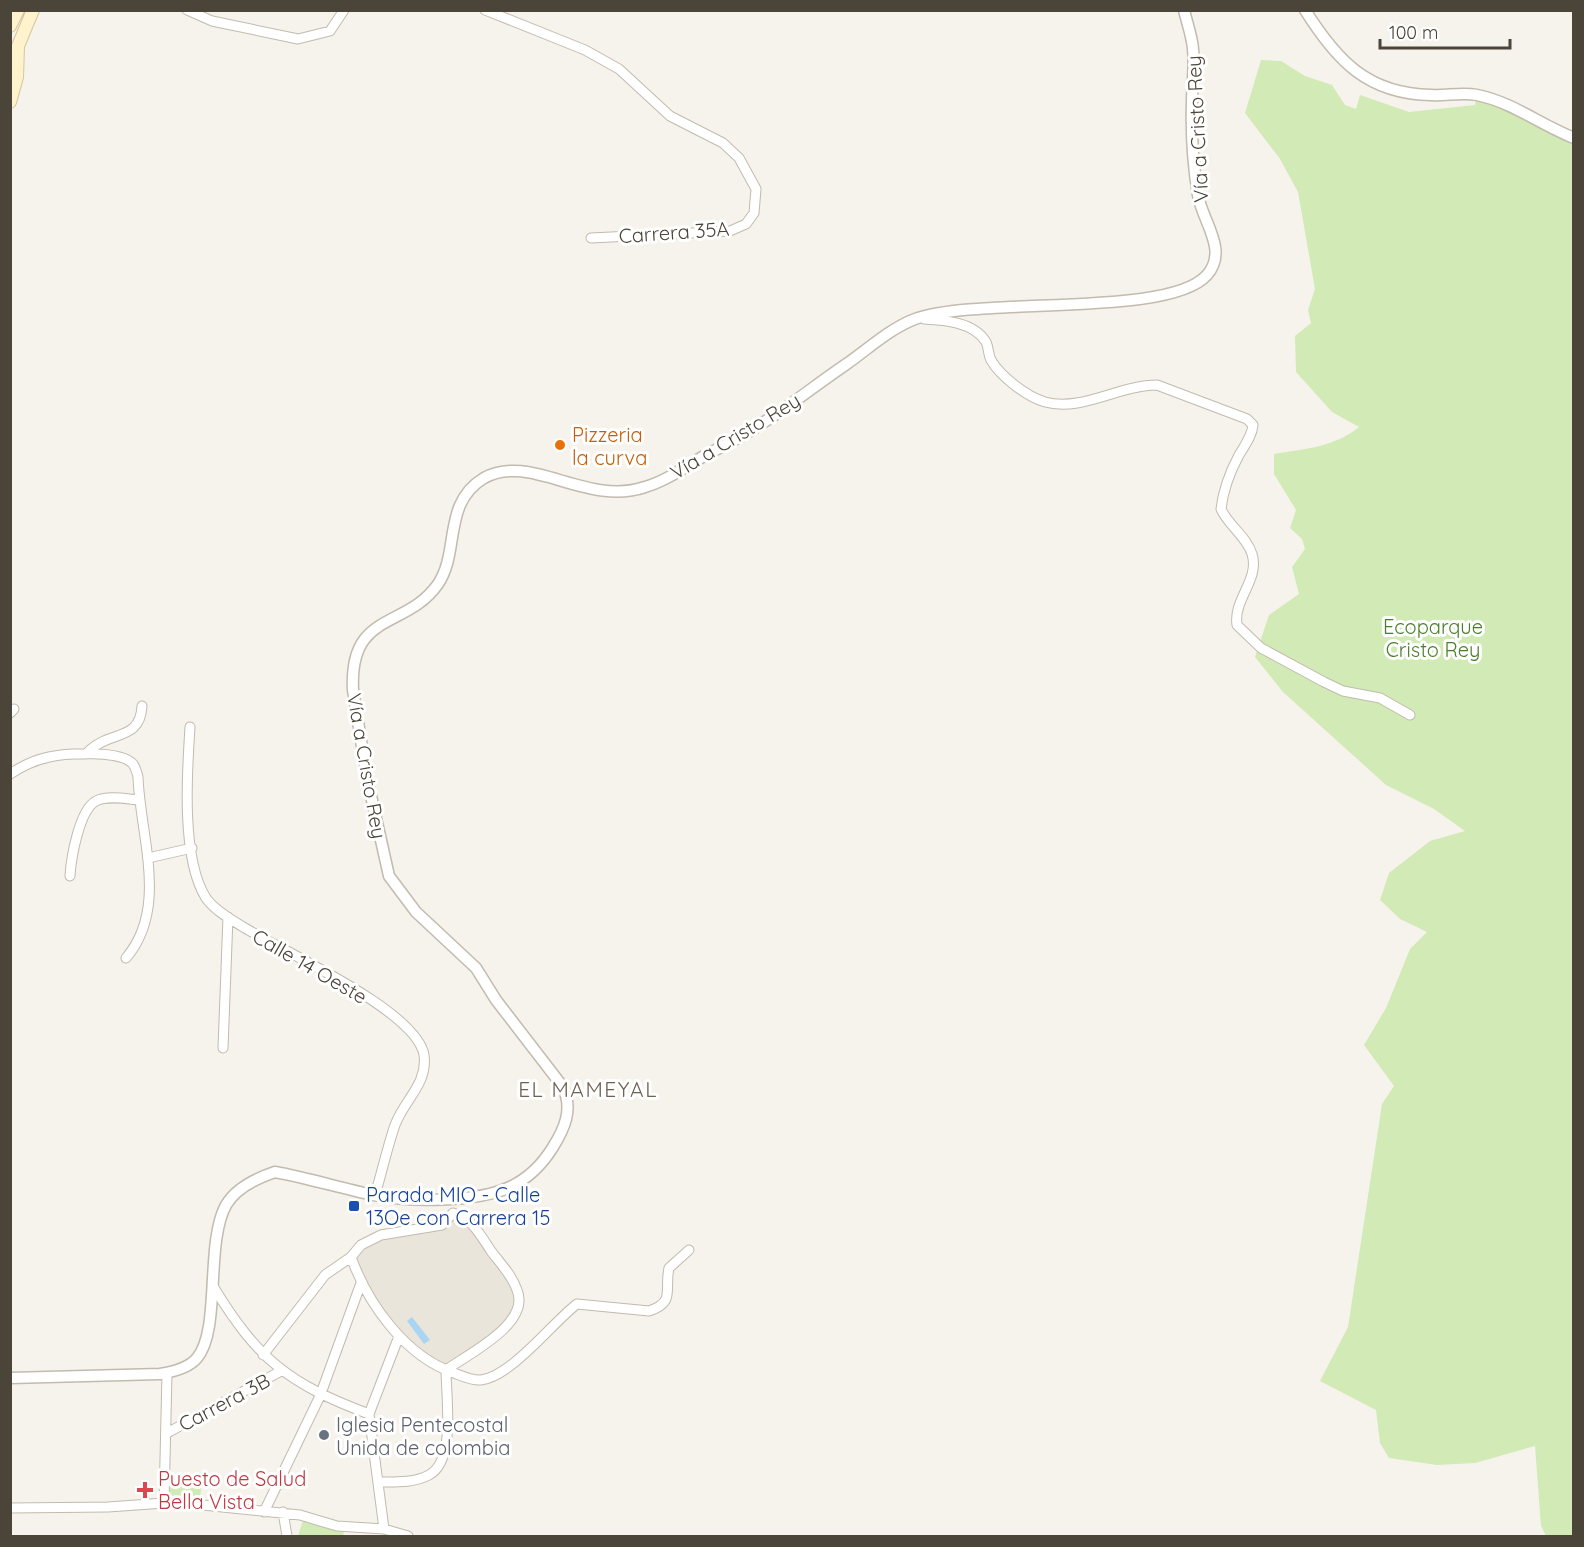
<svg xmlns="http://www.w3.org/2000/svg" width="1584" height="1547" font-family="Quicksand,sans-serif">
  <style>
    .residential { fill: #eae5da }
    .green { fill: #d2eab5 }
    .water { fill: #a9d4f2 }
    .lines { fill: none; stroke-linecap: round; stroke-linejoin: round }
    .minor-casing { stroke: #c2bbae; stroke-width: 11 }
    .tertiary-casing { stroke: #c2bbae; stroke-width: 13 }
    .secondary-casing { stroke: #d6c79b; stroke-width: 14 }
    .minor { stroke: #fff; stroke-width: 9 }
    .tertiary { stroke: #fff; stroke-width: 10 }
    .secondary { stroke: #fff3cd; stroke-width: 12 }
    .food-dot { fill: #e8710a; stroke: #fff; stroke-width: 2 }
    .transit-dot { fill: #1a4fb4; stroke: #fff; stroke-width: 2 }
    .worship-dot { fill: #6b7280; stroke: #fff; stroke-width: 2 }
    .health-dot { fill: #e0444e; stroke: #fff; stroke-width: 2 }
    .labels { text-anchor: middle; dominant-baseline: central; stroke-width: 6; stroke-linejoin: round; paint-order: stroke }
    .street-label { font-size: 20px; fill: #4b4439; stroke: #fff }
    .food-label { font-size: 20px; fill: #c56008; stroke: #fff; text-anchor: start }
    .park-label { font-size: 20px; fill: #4a7f2a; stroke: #fff }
    .transit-label { font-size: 20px; fill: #164399; stroke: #fff; text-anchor: start }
    .worship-label { font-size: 20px; fill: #5b616d; stroke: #fff; text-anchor: start }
    .health-label { font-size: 20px; fill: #be3a42; stroke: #fff; text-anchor: start }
    .neighbourhood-label { font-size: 21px; letter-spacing: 1.5px; fill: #6e6250; stroke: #fff }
  </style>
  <rect width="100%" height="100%" fill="#f6f3ec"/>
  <!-- residential -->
  <path class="residential" d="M464,1216L518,1292L512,1320L446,1370L399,1336L351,1257L361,1245Z"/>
  <!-- green -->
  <path class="green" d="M1261,60L1281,61L1305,76L1332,85L1345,105L1356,109L1360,95L1409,112L1475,105L1477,95L1573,138V1536H1546L1541,1526L1535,1446L1475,1463L1437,1465L1389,1458L1380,1443L1376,1410L1320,1381L1348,1327L1382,1104L1394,1086L1364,1045L1386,1008L1410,949L1427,932L1400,919L1380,900L1389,873L1430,841L1465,831L1434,809L1386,785L1283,692L1255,657L1269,615L1299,594L1292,567L1305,549L1302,539L1290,528L1296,510L1274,474V454C1304,449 1335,447 1359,427L1332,412L1296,372L1295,336L1311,323L1308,310L1315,289L1298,192L1280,159L1245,113Z
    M170,1480L202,1484L199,1504L168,1500Z
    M303,1520L344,1531L343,1536H298Z"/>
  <!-- water -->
  <path class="water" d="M412,1317L430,1340L424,1344L407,1321Z"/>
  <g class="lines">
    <defs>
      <path id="minor" d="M187,10L212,21L298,39L330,31L344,10
        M485,10L585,50L619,69L670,116L723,143L739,158L756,189L754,213L746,224L730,231L591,238
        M924,319C944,320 974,322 986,342C989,348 988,355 991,360C1000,376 1027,397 1045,402C1082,412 1119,385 1157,385L1247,419L1253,425C1252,436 1245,445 1239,455C1231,470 1223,491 1221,509C1228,525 1247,537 1252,554C1260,580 1233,599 1237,625L1261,648L1324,682L1343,691L1380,698L1410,715
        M10,713L14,709
        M190,727C187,772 181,859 206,898C214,910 233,921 245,928C284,952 417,1011 424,1055C428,1084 404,1100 395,1125C387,1148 382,1172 375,1195
        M86,754C108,729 140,743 142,706
        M10,774C22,766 35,760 49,757C66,753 121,750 133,764C135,767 137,773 138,777C140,836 169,908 126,958
        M148,858L192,848
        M70,876C71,859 79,810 96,801C107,795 127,799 139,800
        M223,1048L228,917
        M351,1257C368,1304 405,1356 454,1373C462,1376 472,1381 481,1380C512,1376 553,1322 577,1304L649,1311C676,1302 664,1290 669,1268L689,1250
        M213,1286C258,1360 289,1384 369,1414
        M263,1355L325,1275L351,1257L361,1245L381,1235L442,1225L453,1213
        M446,1370C468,1354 531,1324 517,1290C512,1275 500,1263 491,1251C481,1236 472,1218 453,1213
        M167,1433L281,1371
        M379,1482C396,1482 414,1483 429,1475C456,1461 446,1397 446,1370
        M164,1503L167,1373
        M10,1508L108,1507L164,1503L203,1505L300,1515L337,1526L384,1529L408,1536
        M264,1512L320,1396L361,1283
        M283,1512L287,1536
        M384,1529L369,1414L399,1336"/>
      <path id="tertiary" d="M1305,10C1337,61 1368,94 1431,95C1446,96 1462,92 1477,95C1512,102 1541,125 1574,138
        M10,1378L160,1374C172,1372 189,1368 197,1358C221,1330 205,1243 226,1205C236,1188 257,1178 275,1172C308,1178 340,1188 373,1195C409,1202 476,1203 510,1187C529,1178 542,1165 553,1147C565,1128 573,1109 563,1087L496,1000L476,968L416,912L389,876L367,778L353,690C349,610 406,630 438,584C460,552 442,503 484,478C530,452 587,507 645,487C666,481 685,467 704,456C717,449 731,442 745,434C781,413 814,386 848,363C869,348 891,328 915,319C980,296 1169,318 1207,275C1229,250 1202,221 1198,195C1193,165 1191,132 1192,102C1192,85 1195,66 1193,49C1192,36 1187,23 1184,10"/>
      <path id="secondary" d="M10,26L18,10
        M10,102L17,77L18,46L33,10"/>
    </defs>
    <!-- minor casing -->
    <use href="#minor" class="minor-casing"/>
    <!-- tertiary casing -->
    <use href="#tertiary" class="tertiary-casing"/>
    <!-- secondary casing -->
    <use href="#secondary" class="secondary-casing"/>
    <!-- minor -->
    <use href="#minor" class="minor"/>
    <!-- tertiary -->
    <use href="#tertiary" class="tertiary"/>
    <!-- secondary -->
    <use href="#secondary" class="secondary"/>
  </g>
  <!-- markers -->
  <circle class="food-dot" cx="560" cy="445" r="6"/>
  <rect class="transit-dot" x="348" y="1200" width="12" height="12" rx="3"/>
  <circle class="worship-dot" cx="324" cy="1435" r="6"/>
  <path class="health-dot" d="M142 1481h6v6h6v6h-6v6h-6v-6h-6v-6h6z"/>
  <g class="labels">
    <!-- street labels -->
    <g class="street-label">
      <text transform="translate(1197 129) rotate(-93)">Vía a Cristo Rey</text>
      <text transform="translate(674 232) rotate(-4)">Carrera 35A</text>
      <text transform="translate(735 436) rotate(-31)">Vía a Cristo Rey</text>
      <text transform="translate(367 766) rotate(80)">Vía a Cristo Rey</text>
      <text transform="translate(310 966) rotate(30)">Calle 14 Oeste</text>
      <text transform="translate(224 1402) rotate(-28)">Carrera 3B</text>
    </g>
    <!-- food labels -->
    <g class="food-label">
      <text x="572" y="434">Pizzeria<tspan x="572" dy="23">la curva</tspan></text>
    </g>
    <!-- park labels -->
    <g class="park-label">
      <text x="1433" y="626">Ecoparque<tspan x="1433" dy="23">Cristo Rey</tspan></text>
    </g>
    <!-- transit labels -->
    <g class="transit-label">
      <text x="366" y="1194">Parada MIO - Calle<tspan x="366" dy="23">13Oe con Carrera 15</tspan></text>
    </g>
    <!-- worship labels -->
    <g class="worship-label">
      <text x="336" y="1424">Iglesia Pentecostal<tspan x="336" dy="23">Unida de colombia</tspan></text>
    </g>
    <!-- health labels -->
    <g class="health-label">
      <text x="158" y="1478">Puesto de Salud<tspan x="158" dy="23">Bella Vista</tspan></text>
    </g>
    <!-- neighbourhood labels -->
    <g class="neighbourhood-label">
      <text x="588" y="1089">EL MAMEYAL</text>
    </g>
  </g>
  <!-- border -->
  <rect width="1584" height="1547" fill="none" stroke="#4b4439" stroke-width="24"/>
  <!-- scale -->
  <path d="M1380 39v9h130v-9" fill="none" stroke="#4b4439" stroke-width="3"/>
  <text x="1389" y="39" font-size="18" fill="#4b4439" stroke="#ffffff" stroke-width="4.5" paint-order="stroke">100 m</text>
</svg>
